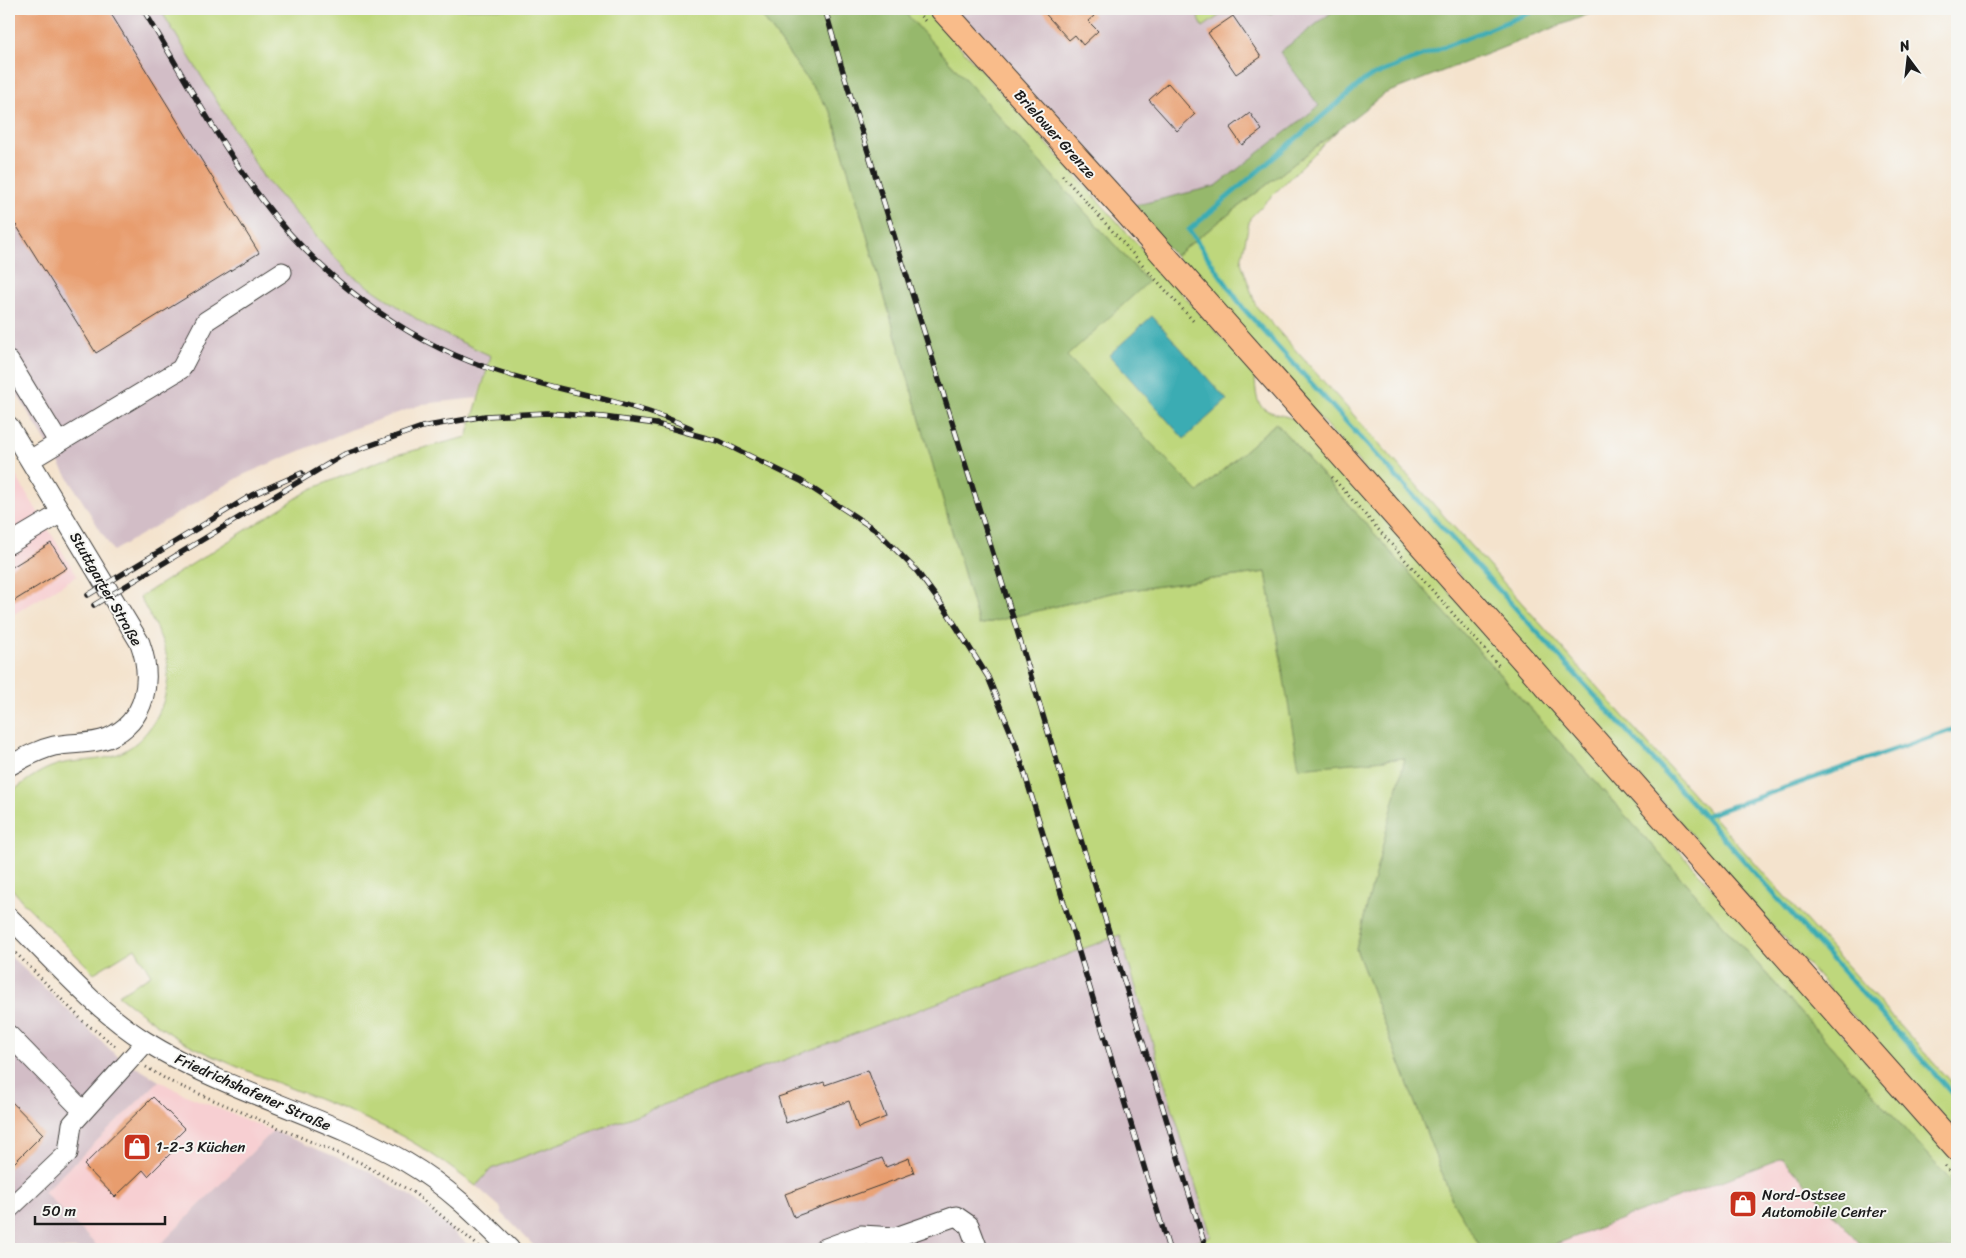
<svg xmlns="http://www.w3.org/2000/svg" width="1966" height="1258" font-family="Sriracha,sans-serif">
  <style>
    .built { fill: #f7cfd2 }
    .industrial { fill: #d2bdc6 }
    .green { fill: #bed77c; stroke: #6d7a4c }
    .forest { fill: #96b86c; stroke: #596a44 }
    .water { fill: #3aacb3; stroke: #2b6468 }
    .lines { fill: none; stroke-linecap: round; stroke-linejoin: round }
    .stream { stroke: #3aacb3; stroke-width: 5 }
    .building { fill: #e89d6e }
    .minor-casing { stroke: #3c3a37; stroke-width: 21 }
    .major-casing { stroke: #3c3a37; stroke-width: 26 }
    .path { stroke: #3c3a37; stroke-width: 3; stroke-dasharray: 1 4; stroke-linecap: butt }
    .minor { stroke: #fff; stroke-width: 19 }
    .major { stroke: #f9bc8a; stroke-width: 24 }
    .rail-casing { stroke: #1c1c1c; stroke-width: 5.5 }
    .rail { stroke: #f6f6f2; stroke-width: 4; stroke-dasharray: 11; stroke-linecap: butt }
    .labels { text-anchor: middle; dominant-baseline: central; stroke-width: 4; stroke-linejoin: round; paint-order: stroke }
    .street-label { font-size: 15px; fill: #1c1c1c; stroke: #f6f6f2 }
    .poi-label { font-size: 15px; fill: #1c1c1c; stroke: #f6f6f2; text-anchor: start }
  </style>
  <rect width="100%" height="100%" fill="#f6f6f2"/>
  <filter id="ink" filterUnits="userSpaceOnUse"><feTurbulence type="fractalNoise" baseFrequency=".02" numOctaves="2"/><feDisplacementMap in="SourceGraphic" scale="10" xChannelSelector="R" yChannelSelector="G"/><feConvolveMatrix kernelMatrix="1 2 1 2 8 2 1 2 1" color-interpolation-filters="sRGB"/></filter>
  <filter id="wash" filterUnits="userSpaceOnUse"><feTurbulence type="fractalNoise" baseFrequency=".0096" numOctaves="4" result="noise"/><feDisplacementMap in="SourceGraphic" scale="20" xChannelSelector="R" yChannelSelector="G"/><feGaussianBlur stdDeviation="1.12" result="paint"/><feColorMatrix in="noise" values="0 0 0 0 0 0 0 0 0 0 0 0 0 0 0 0 0 1.4 0 .05"/><feComposite in="paint" operator="in"/></filter>
  <g filter="url(#wash)">
    <rect width="100%" height="100%" fill="#f4e3cd"/>
    <!-- built -->
    <path class="built" d="M16,476L77,576L9,617V481Z
      M159,1081L188,1096L273,1131L156,1249H100L44,1192Z
      M1782,1158L1865,1249H1543Z"/>
    <!-- industrial -->
    <path class="industrial" d="M9,9H160L264,178L350,274L427,326L491,356L477,398L423,404L355,428L245,474L113,551L9,381Z
      M950,9H1194L1203,26L1229,9L1272,14V9H1336L1330,11L1319,106L1216,186L1129,207Z
      M1120,935L1211,1236L1174,1249H537L502,1213L500,1207L476,1186L491,1169Z
      M9,955L115,1054L159,1081L44,1192L100,1249H9Z
      M273,1131L358,1166L410,1195L473,1249H156Z"/>
    <!-- green -->
    <path class="green" d="M160,9H757L832,114L979,625L1115,592L1266,572L1300,767L1406,758L1356,949L1453,1202L1482,1249H1174L1211,1236L1120,935L491,1169L476,1186C450,1167 425,1148 396,1133C328,1099 254,1078 186,1043C162,1030 140,1012 118,995L151,975L135,948L94,973L22,901L9,885V794C27,780 43,767 65,763C83,760 101,761 118,754C153,739 173,696 167,659C164,638 149,616 140,597L311,489L392,456L467,437L491,356L427,326L350,274L264,178Z
      M902,9H926L1255,375C1256,413 1261,409 1295,419L1957,1163V1188L1276,423L1198,492L1066,356L1147,281Z
      M1194,9H1272V14L1229,9L1203,27Z
      M1339,129L1250,218L1241,262L1256,306L1957,1089V1132L1175,256Z"/>
    <!-- forest -->
    <path class="forest" d="M757,9H902L1148,282L1067,356L1198,492L1276,423L1957,1188V1249H1865L1782,1158L1543,1249H1482L1453,1202L1356,949L1405,758L1299,768L1266,572L1115,592L979,625L832,114Z
      M1336,9H1602L1384,94L1175,256L1129,207L1216,186L1319,106L1280,52Z"/>
    <!-- water -->
    <path class="water" d="M1152,316L1227,400L1184,439L1109,355Z"/>
    <g class="lines">
      <!-- stream -->
      <path class="stream" d="M1539,9L1367,78L1189,230L1243,308L1704,816L1957,728
        M1704,816L1957,1099"/>
    </g>
    <g id="blocks">
      <!-- building -->
      <path class="building" d="M9,9H108L259,253L96,353L16,225L9,229Z
        M1041,9H1088L1094,16L1088,21L1098,31L1083,45L1075,35L1069,40Z
        M1233,16L1261,57L1236,74L1208,33Z
        M1168,83L1195,114L1177,131L1149,100Z
        M1250,113L1262,130L1242,145L1230,128Z
        M51,543L67,568L9,604V569Z
        M868,1070L886,1117L858,1128L849,1101L786,1123L778,1097L824,1082L825,1085Z
        M153,1097L185,1129L170,1144L175,1149L148,1176L143,1170L115,1197L84,1165Z
        M9,1099L43,1134L9,1168Z
        M882,1158L886,1167L909,1158L914,1173L794,1217L785,1194Z"/>
    </g>
  </g>
  <g filter="url(#ink)">
    <use href="#blocks" fill-opacity="0" stroke="#3c3a37" stroke-width="1"/>
    <g class="lines">
      <defs>
        <path id="minor" d="M9,361L59,443
          M9,426L140,643C153,679 147,721 108,738C91,745 72,742 54,746C37,750 24,758 9,766
          M30,460L181,369L206,321L282,272
          M9,544L61,513
          M9,917C52,959 94,1009 145,1041C227,1092 323,1114 406,1162C447,1186 477,1216 510,1249
          M9,1035L83,1111
          M9,1209L68,1153L72,1124L146,1042
          M823,1249L861,1235L896,1237L956,1216L969,1225L978,1249"/>
        <path id="major" d="M942,9L1125,211L1957,1149"/>
      </defs>
      <!-- minor casing -->
      <use href="#minor" class="minor-casing"/>
      <!-- major casing -->
      <use href="#major" class="major-casing"/>
      <!-- path -->
      <path class="path" d="M914,9L925,21
        M1062,175L1195,323
        M1332,477L1500,667
        M9,946L83,1021L118,1048
        M146,1067L169,1081L361,1163L414,1193L482,1249
        M1945,1166L1957,1180"/>
      <!-- minor -->
      <use href="#minor" class="minor"/>
      <!-- major -->
      <use href="#major" class="major"/>
      <defs>
        <path id="rail" d="M143,9C182,73 218,141 263,201C318,274 401,339 488,368C555,391 626,399 691,428
          M825,9L841,65L1015,624L1206,1249
          M88,595L252,495L302,473
          M94,605L343,455L422,427L485,416L547,413L603,417L656,424L721,442L801,481L877,531L916,570L947,612L988,677L1016,745L1169,1249"/>
      </defs>
      <!-- rail casing -->
      <use href="#rail" class="rail-casing"/>
      <!-- rail -->
      <use href="#rail" class="rail"/>
    </g>
  </g>
  <!-- icons -->
  <defs>
    <symbol id="shop-square" viewBox="-11 -11 22 22"><rect x="-9" y="-9" width="18" height="18" rx="4" fill="#c8321e" stroke="#f6f6f2"/><path d="M-5-2.5h2.3a2.7 3.5 0 0 1 5.4 0H5L5.5 6h-11ZM-1.5-2.5h3a1.5 2.3 0 0 0-3 0Z" fill="#fff"/></symbol>
  </defs>
  <g fill-rule="evenodd">
    <use href="#shop-square" x="121" y="1131" width="32" height="32"/>
    <use href="#shop-square" x="1727" y="1188" width="32" height="32"/>
  </g>
  <g class="labels">
    <!-- street labels -->
    <g class="street-label">
      <text transform="translate(1055 134) rotate(48)">Brielower Grenze</text>
      <text transform="translate(106 589) rotate(60)">Stuttgarter Straße</text>
      <text transform="translate(253 1092) rotate(24)">Friedrichshafener Straße</text>
    </g>
    <!-- poi labels -->
    <g class="poi-label">
      <text x="156" y="1147">1-2-3 Küchen</text>
      <text x="1762" y="1195">Nord-Ostsee<tspan x="1762" dy="17">Automobile Center</tspan></text>
    </g>
  </g>
  <!-- margin -->
  <rect width="1966" height="1258" fill="none" stroke="#f6f6f2" stroke-width="30"/>
  <!-- north arrow -->
  <g transform="translate(1908 58) rotate(345)" stroke="#f6f6f2" stroke-width="4" paint-order="stroke">
  <path d="M0-4L9 19L0 12L-9 19Z" fill="#1c1c1c"/>
  <text y="-8" font-size="14" font-weight="bold" text-anchor="middle" fill="#1c1c1c">N</text>
  </g>
  <!-- scale -->
  <path d="M35 1216v8h130v-8" fill="none" stroke="#1c1c1c" stroke-width="2.5"/>
  <text x="42" y="1216" font-size="15" fill="#1c1c1c" stroke="#f6f6f2" stroke-width="4" paint-order="stroke">50 m</text>
</svg>
